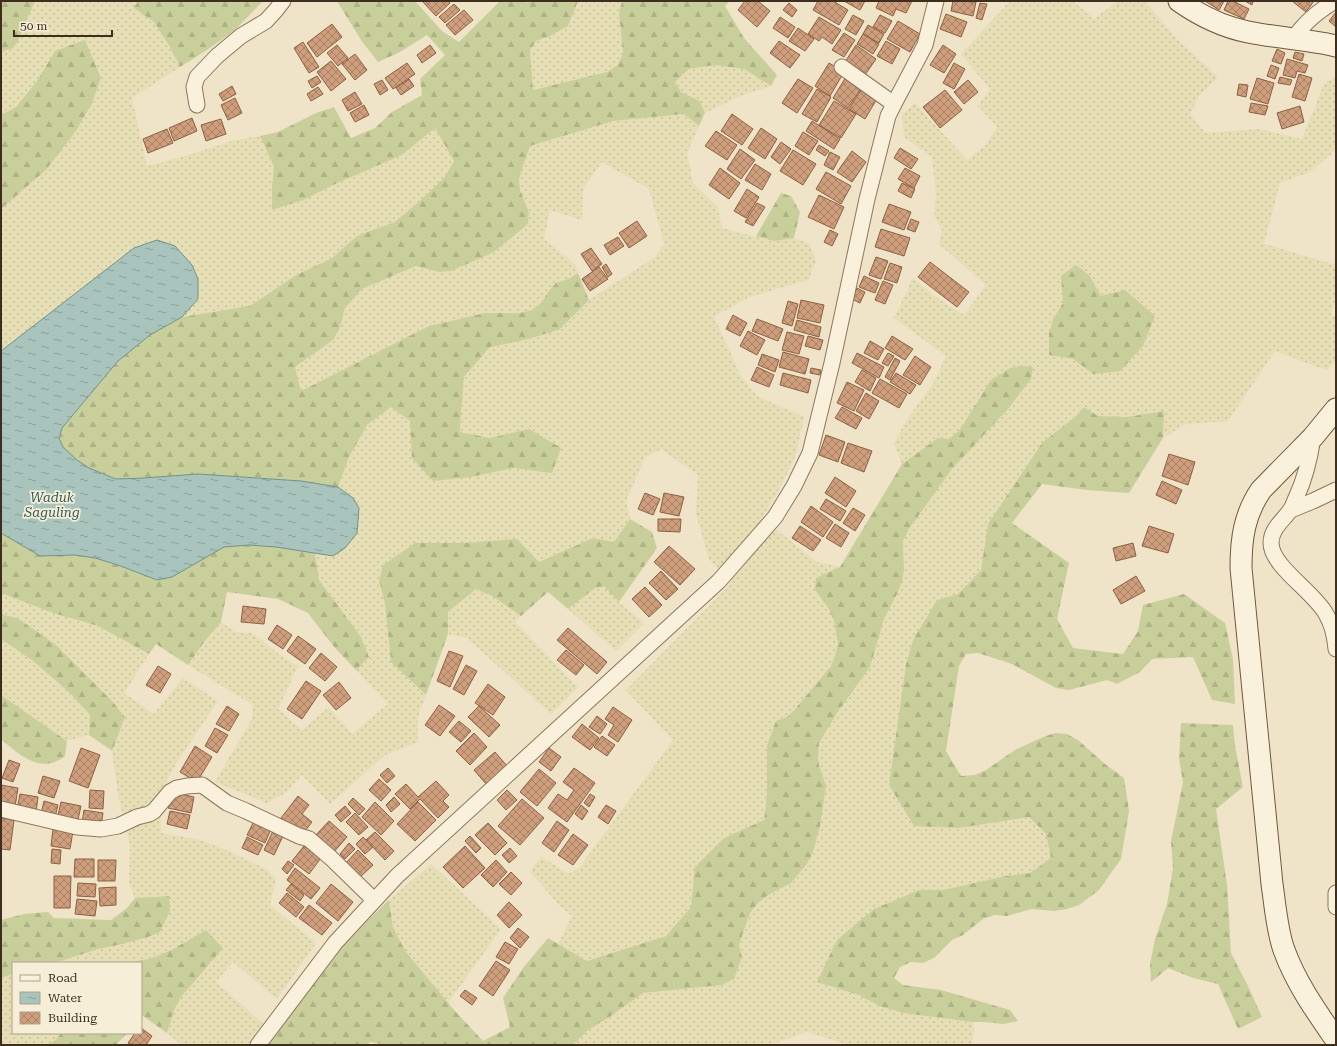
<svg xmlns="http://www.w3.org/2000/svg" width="1337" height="1046" font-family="'Roboto Serif',serif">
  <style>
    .farmland { fill: url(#farmland-dots); fill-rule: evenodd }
    .forest { fill: url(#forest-firs) }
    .water { fill: url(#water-ripples); stroke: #6f938a }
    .building { fill: url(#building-cross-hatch); stroke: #8d5f41 }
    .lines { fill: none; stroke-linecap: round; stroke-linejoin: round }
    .street-casing { stroke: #8d765c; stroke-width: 17 }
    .secondary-casing { stroke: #6f573f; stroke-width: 23 }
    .street { stroke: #faf1dc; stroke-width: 15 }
    .secondary { stroke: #faf1dc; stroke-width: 21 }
    .labels { text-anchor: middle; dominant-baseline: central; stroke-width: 3.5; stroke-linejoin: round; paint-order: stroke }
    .water-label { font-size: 13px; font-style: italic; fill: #2f5d5a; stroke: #f7eed8 }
  </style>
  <defs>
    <pattern id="farmland-dots" width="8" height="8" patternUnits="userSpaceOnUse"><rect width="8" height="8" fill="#e6deb5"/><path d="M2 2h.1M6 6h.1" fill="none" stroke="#c6bf9b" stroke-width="1.8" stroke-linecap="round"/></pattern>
    <pattern id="forest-firs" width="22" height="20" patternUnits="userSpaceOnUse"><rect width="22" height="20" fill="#c9cf9b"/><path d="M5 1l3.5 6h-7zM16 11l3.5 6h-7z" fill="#aeb285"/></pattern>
    <pattern id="water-ripples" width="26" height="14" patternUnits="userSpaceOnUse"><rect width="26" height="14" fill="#a9c4bc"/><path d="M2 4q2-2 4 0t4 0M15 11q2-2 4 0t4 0" fill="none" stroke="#8ba098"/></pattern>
    <pattern id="building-cross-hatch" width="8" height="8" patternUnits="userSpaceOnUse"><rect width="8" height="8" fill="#cf9f7d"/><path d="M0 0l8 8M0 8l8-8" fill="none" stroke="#a98266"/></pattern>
  </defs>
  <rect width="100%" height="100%" fill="#f0e4c8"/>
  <!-- farmland -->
  <path class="farmland" d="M35,1H138L134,8L154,22L170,47L180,67L132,98L147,166L189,155L232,141L260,136L274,167L272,186V210L306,199L333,185L402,155L435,128L454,161L444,178L421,200L395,223L357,236L332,258L296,275L250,306L182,317L198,299L134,248L1,351V209L46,170L76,131L92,103L55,51L37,81L16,107L1,115V52L13,48L17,43Z
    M578,1H622L619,13L623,53L618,65L607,72L533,90L530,51L536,41L548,37L567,26Z
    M1010,1H1073L1094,19L1118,1H1145L1177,39L1218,77L1199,96L1190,114L1205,133L1260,129L1302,139L1324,84L1336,77V147L1331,154L1310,172L1280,183L1264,244L1336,265V297L1331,315L1336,317V361L1326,370L1275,351L1228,421L1186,424L1163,438L1164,411L1127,417L1098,416L1084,407L1076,416L1042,443L988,524L981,570L958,594L937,600L913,640L906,664L889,785L959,828L1029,817L1046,834L1051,858L1030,873L1006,876L943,890H919L859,995L879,1006L903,1013L973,1022L974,1035L971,1045H850L806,1032L770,1045H573L588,1030L611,1016L643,993L722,985L734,979L742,957L739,945L750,913L757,904L768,895L791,883L807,864L813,852L826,786L818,762L819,743L839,710L880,630L884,619L897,594L904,569L903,541L909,529L952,469L1008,409L1031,379L1010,368L991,380L959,431L949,439L938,438L902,464L894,444L906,421L934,382L946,356L894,318L913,278L936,297L964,315L986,285L939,244L942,230L934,215L936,193L932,157L904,137L902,115L915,103L967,160L985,146L997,127L978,106L990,89L961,54ZM1061,276H1090L1101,296L1093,374L1073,359L1049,355L1053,319L1063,303Z
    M715,65L744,69L771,86L743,95L705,113L700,101L681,92L675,82L689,69Z
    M684,114L699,126L687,153L693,183L718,207L722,228L774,241L794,238L810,244L816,262L808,280L749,297L714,317L740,374L757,396L804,417L796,454L782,484L762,518L817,562L840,567L815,590L829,609L834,621L838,644L831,666L787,717L776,721L767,746V794L764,820L724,838L696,867L692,907L666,936L587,961L558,944L572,916L560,906L530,872L541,856L568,874L579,868L673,740L626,690L732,583L709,559L696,514L698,475L661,449L645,458L626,501L630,519L614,542L593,538L539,563L465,543H415L379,580L385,604L391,662L426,695L418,717V742L385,755L330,804L302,775L285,793L267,803L215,782L252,719L253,705L188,665L204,642L221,622L235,632L251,633L259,638L279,654L298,666L278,709L302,730L329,707L352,734L388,704L356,670L369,657L361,637L319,580L315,553L333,556L353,498L338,487L349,457L367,425L391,406L410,421L412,458L433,480L471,477L514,468L552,472L529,429L490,438L460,432L461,412L464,377L490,347L524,340L559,330L589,300L655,257L664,244L649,189L602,162L583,189L582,220L550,210L544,239L575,264L578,273L568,279L556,283L547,294L542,302L532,310L520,313H485L429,326L301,391L295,367L333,340L339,330L345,308L362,289L416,266L439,272L529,212L520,190L519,178L530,146L613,121Z
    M604,586L619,602L644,623L616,651L568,609L595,588Z
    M476,589L494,597L521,616L515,622L578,687L551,714L467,638L448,634V612Z
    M1,593L53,613L98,626L149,654L124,693L154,714L183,678L218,701L177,762L160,793L161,833L200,840L231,852L266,869L276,879L270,905L316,943L277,999L233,962L216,982L274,1033L250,1045H182L167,1033L174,1010L181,997L223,948L206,930L161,955L149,960L137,961L135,963H55L98,949L123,944L148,937L160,932L169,896L135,898L129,882L130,845L118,795L112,751L125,717L112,701L88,678L17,618L4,615L1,611Z
    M1,639L33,661L69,692L90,715L89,735L67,741L1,695Z
    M431,864L501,929L448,1003L406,952L393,928L389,900Z
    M13,974V1033H61L59,1037L49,1045H1V978Z"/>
  <!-- forest -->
  <path class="forest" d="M1,1H35L17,43L13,48L1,52Z
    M138,1H263L235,30L207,50L180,67L170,47L154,22L134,8Z
    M337,1H415L442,31L459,42L500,1H522L528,3L530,1H578L568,26L548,37L536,41L530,50L533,90L607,72L618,65L623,53L619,13L622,1H730L725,6L744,38L777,75L771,86L744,69L715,65L689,69L675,82L681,92L700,101L705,113L699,126L684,114L613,121L530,146L519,178L520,190L529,212L528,224L494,252L451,271L439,272L416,266L362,289L345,308L339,330L333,340L295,367L301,391L429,326L485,313H520L532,310L542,302L548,292L556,283L568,279L578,273L589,300L559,330L524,340L490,347L464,377L461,412L460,432L490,438L529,429L561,448L552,473L514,468L471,477L433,481L412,458L410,421L391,407L367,425L349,457L338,487L301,481L198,474L144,478L116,479L89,468L77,460L62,447L59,438L62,428L118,361L150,335L182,317L250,306L296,275L332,258L357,236L395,222L421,200L444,178L454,161L435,128L402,155L333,185L306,199L272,210V186L274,167L260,136L278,132L316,113L334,107L351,138L375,128L392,112L422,95L420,79L445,55L427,35L400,52L378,62L361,40Z
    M85,40L101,78L92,103L76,131L46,170L1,209V115L16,107L37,81L55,51Z
    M781,193L791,196L800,212L794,238L774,241L756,236Z
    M1076,265L1090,276L1101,296L1125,290L1155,316L1143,346L1120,371L1093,374L1073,359L1049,355V334L1053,319L1063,303L1061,276Z
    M1022,366L1033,367L1031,379L1008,409L952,469L909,529L903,541L904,569L902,582L897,594L884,619L870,667L839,710L819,743L818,762L826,786L820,826L813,852L807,864L791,883L768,895L757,904L750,913L739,945L742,957L734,979L722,985L643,993L611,1016L588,1030L573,1045H385L370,1042L367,1045H265L328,962L367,921L389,900L393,928L406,952L454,1010L483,1041L510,1027L503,998L523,968L548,938L587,961L666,936L691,907L695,867L724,838L764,820L767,794V746L776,721L787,717L795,709L831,666L835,655L838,644L834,621L829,609L815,590L816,578L840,567L902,464L938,438L949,439L959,431L991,380L1010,368Z
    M1084,407L1098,416L1127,417L1164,411L1163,438L1129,493L1087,490L1042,484L1012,523L1069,563L1057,619L1073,648L1123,654L1138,631L1143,605L1184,594L1225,623L1233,659L1235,704L1212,700L1193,657L1152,659L1140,672L1117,684L1107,680L1069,690L1056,688L1012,664L978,653L966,654L959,666L946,751L961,776L975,775L986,770L1015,750L1043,737L1055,733L1067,734L1078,740L1105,764L1124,778L1129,811L1121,859L1099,890L1079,905L1067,909L1055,911L1031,909L1007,916L995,915L983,919L963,935L952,940L934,958L923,963L911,962L900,967L894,978L903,985L941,990L1010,1010L1018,1021L1004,1024L984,1022H973L903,1013L879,1006L859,995L817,982L837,940L874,909L919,890H943L1006,876L1030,873L1051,858L1046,834L1029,817L959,828L914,826L889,785L906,664L913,640L937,600L958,594L981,570L988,524L1042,443L1076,416Z
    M630,519L652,532L657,548L619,602L604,586L595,588L568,609L548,592L521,616L494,597L476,589L448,612V634L426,695L391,662L385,604L379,580L383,565L415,543H465L517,539L539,562L593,538L614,542Z
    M1,533L40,556L75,555L95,558L118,565L157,580L172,577L224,547L249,545L276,547L315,553L319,580L361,637L369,657L356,670L335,648L308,613L278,599L227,592L221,622L204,642L188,665L156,644L149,654L98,626L53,613L1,593Z
    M1,611L4,615L17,618L55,644L112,701L125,717L112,751L89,735L90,715L69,692L33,661L1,639Z
    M1,695L67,741L65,756C42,775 19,755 1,739Z
    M1181,723L1233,725L1235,746L1243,787L1216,809L1227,885L1231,953L1248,986L1262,1017L1238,1029L1218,984L1193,978L1168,968L1151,982L1150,964L1155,939L1167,904L1173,868L1171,841L1183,782L1179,759Z
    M169,896L170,910L160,932L148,937L123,944L98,949L55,963H13V974L1,978V920L24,914L48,912L54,918L111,920L127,908L135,898Z
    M206,930L223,948L181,997L174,1010L167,1033L143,1016L141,1018V963H135L137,961C163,958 184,942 206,930Z
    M61,1033H127L116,1045H46C52,1044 58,1038 61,1033Z"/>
  <!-- water -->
  <path class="water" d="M157,240L175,246L192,265L198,279V299L182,317L150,335L118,361L62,428L59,438L63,447L77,460L89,468L116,479L144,478L198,474L301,481L338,487L353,498L359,508L357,533L345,548L333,556L276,547L249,545L224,547L172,577L157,580L118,565L95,558L75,555L40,556L1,533V351L134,248Z"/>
  <!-- building -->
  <path class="building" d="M425,1H448L450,3L436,16L423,2Z
    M745,1H758L770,11L757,27L738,10Z
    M818,1H833L848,10L839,25L813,10Z
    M844,1H865L860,10Z
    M879,1H912L906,13L896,9L893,16L876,8Z
    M953,1L976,2L973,16L951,11Z
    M1205,1H1224L1219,10Z
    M1228,1H1233L1249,9L1244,19L1224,10Z
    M1245,1H1253L1252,5Z
    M1292,1H1314L1306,12Z
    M789,3L797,10L792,17L783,10Z
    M980,3L987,4L982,20L976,18Z
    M454,4L460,10L445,23L439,17Z
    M464,10L473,20L455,35L446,25Z
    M1336,12V27L1329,21Z
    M946,14L967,22L961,37L940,29Z
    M853,15L864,21L856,35L845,29Z
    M880,15L892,21L885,33L873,27Z
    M780,17L795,27L788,38L773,28Z
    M819,17L841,30L832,44L822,37L819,41L808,34Z
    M898,21L920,34L910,52L887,39Z
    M332,24L342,37L317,57L307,43Z
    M868,25L884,34L879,43L863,34Z
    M798,28L814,39L805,51L789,41Z
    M844,33L855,40L844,57L832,50Z
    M863,34L879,44L873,54L857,44Z
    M779,41L800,55L790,68L770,53Z
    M886,41L900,49L892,64L877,56Z
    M303,42L319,67L309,73L294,48Z
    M337,45L348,58L338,66L327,53Z
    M430,45L436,53L422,63L417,55Z
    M856,45L876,59L865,75L845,62Z
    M943,45L956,54L944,73L930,65Z
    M1277,49L1285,53L1281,64L1272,61Z
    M1295,52L1304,54L1302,61L1293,58Z
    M355,54L367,70L355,80L342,64Z
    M1287,59L1308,65L1305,73L1297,71L1295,78L1283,75Z
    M331,61L346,79L331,91L317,72Z
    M407,63L415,74L393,89L385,78Z
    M829,63L844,72L830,96L815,86Z
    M954,63L965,69L954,89L943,83Z
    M1271,65L1279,68L1275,79L1267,76Z
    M1299,74L1312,78L1305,101L1292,97Z
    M317,76L321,82L312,88L308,81Z
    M846,77L862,87L848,108L833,98Z
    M1280,77L1292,80L1290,85L1278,83Z
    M1257,78L1274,83L1268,104L1250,99Z
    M409,79L414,86L401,95L396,88Z
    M798,79L813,88L797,113L782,103Z
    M382,80L388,90L380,95L374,84Z
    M968,80L978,92L964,104L954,92Z
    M1239,84L1248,85L1246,97L1237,95Z
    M232,86L236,94L223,101L219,94Z
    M318,87L323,94L311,101L307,94Z
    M863,87L878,97L865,119L849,109Z
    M817,89L831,97L817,122L802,114Z
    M945,90L962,110L940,128L923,107Z
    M355,92L362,104L348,111L342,100Z
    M235,98L242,113L228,120L221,105Z
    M834,101L856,114L841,138L819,125Z
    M1251,103L1268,106L1265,115L1249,112Z
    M364,105L369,115L355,122L350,113Z
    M1300,106L1304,122L1282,129L1277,113Z
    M732,114L753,129L742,145L721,131Z
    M192,118L197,131L174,141L169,128Z
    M221,119L226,134L206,141L201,125Z
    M812,121L840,139L834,149L806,131Z
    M761,128L777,139L765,159L748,148Z
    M167,129L173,143L148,153L143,139Z
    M716,131L737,145L727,160L705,146Z
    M803,132L818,141L809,155L795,146Z
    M781,142L791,149L780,164L771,157Z
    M819,145L829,151L825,156L816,150Z
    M900,148L918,159L911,169L894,158Z
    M740,149L755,160L741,179L727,169Z
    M793,150L816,164L803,185L780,171Z
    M852,151L866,162L852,182L837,172Z
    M830,152L840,157L833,170L824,165Z
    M755,164L771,174L762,190L745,180Z
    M720,168L740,183L729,199L709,185Z
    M905,168L920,176L914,188L898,179Z
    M826,172L851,186L841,204L816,189Z
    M902,183L915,189L911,198L898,191Z
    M747,189L759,197L746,218L734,211Z
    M819,195L844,207L834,229L808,217Z
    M757,203L765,207L753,226L745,222Z
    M889,204L911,212L904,230L882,222Z
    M911,219L919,222L915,232L907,229Z
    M637,221L647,236L629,248L619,233Z
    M881,229L910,238L904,256L875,247Z
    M830,230L838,234L832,246L824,242Z
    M618,237L624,246L610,255L604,245Z
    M591,248L602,264L592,271L581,254Z
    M876,257L888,261L881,279L869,275Z
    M930,262L969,292L957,307L918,277Z
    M890,263L902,267L897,283L884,279Z
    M606,264L612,274L608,277L602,267Z
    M599,267L608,279L590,291L582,279Z
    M864,276L879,283L875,293L859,287Z
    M883,281L893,285L885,304L875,300Z
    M857,288L865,292L860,303L852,299Z
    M801,300L824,305L820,323L797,318Z
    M788,301L798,304L792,326L782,323Z
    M733,315L747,323L740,336L726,329Z
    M757,319L783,329L778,341L752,331Z
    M797,320L821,327L819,337L794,330Z
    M748,331L765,340L757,355L740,346Z
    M787,332L804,336L799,354L782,350Z
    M808,336L823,340L820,350L805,346Z
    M892,336L913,349L905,360L885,348Z
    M870,341L884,349L878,360L864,353Z
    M783,352L809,359L805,374L779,367Z
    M857,353L884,367L879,378L852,363Z
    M888,353L894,356L888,366L882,363Z
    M762,354L779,360L775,372L758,365Z
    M915,356L931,367L920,385L903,375Z
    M895,358L900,361L890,380L885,377Z
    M757,367L774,375L769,387L751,380Z
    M811,368L821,370L820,375L810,373Z
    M862,370L876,378L870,391L855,382Z
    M783,373L811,380L808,393L780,385Z
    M896,373L916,385L910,394L890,382Z
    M880,379L907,394L899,408L872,393Z
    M847,382L864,390L854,411L837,403Z
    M866,393L879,401L869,419L856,411Z
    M842,407L862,418L856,429L835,418Z
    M826,435L845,442L838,462L819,455Z
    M848,443L872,451L864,472L841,463Z
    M1169,454L1195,462L1188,485L1162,476Z
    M835,477L856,491L846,507L825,493Z
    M1162,481L1182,490L1176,504L1156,495Z
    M645,493L660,499L653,515L638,509Z
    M664,493L684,497L679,516L660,512Z
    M826,499L846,511L840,521L820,509Z
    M811,506L833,522L823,537L801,522Z
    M853,508L865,515L855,531L843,523Z
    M658,519H681L680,532L658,531Z
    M835,524L849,533L841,547L826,538Z
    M800,526L821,540L813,551L792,538Z
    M1149,526L1174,534L1168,553L1142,546Z
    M1133,543L1136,556L1116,561L1113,548Z
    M669,546L695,569L680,585L654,562Z
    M661,571L678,589L666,600L649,583Z
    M1136,576L1145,591L1121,604L1113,590Z
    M645,587L662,605L649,617L632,599Z
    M243,606L266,609L264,624L241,622Z
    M277,625L292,635L283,649L268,639Z
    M568,628L607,662L597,674L557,640Z
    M298,636L316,649L305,664L287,651Z
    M566,650L584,665L576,675L557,660Z
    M449,651L463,656L450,687L437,681Z
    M321,653L337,667L325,681L309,668Z
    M466,665L477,671L464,695L453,689Z
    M158,666L171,674L160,693L146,685Z
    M306,681L321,691L302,719L287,709Z
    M339,682L351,698L336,710L323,695Z
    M488,684L505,697L493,715L475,703Z
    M439,705L455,716L440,736L425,725Z
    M227,706L239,714L229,731L216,724Z
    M479,706L500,725L489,737L468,717Z
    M613,707L632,720L618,742L608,735L614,725L605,719Z
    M597,716L607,724L600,734L589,727Z
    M459,721L471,731L461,742L449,732Z
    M582,724L599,738L590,750L572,737Z
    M215,728L228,735L217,753L205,746Z
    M474,733L487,747L470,765L456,751Z
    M602,736L615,745L607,756L594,747Z
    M195,746L212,757L197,782L180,772Z
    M81,748L100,755L88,788L69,781Z
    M549,748L561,757L551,771L539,762Z
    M495,752L508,767L487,785L474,770Z
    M9,760L20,764L13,782L2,778Z
    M388,768L395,776L387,783L380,775Z
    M574,768L595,783L567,822L548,808L558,794L567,800L574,790L563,782Z
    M539,769L556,783L537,806L520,792Z
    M43,776L60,781L54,798L38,793Z
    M379,779L391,790L381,801L369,790Z
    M436,781L449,795L443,801L449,807L438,818L420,799L410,809L395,794L406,784L418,797Z
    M1,785L18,788L15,807L1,805Z
    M90,790L104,791L103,809L89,808Z
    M507,790L517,800L506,810L497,800Z
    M171,792L194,797L191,813L168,808Z
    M20,794L38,797L36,812L17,809Z
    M590,794L595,797L589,807L584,803Z
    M298,796L309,805L302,814L312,822L302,835L281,818Z
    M394,797L400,804L391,812L386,805Z
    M353,798L365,809L359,815L348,804Z
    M522,799L544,818L520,845L498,826Z
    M44,801L58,805L55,817L41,814Z
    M61,802L81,806L77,824L57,820Z
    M375,802L394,821L381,835L362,817Z
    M418,802L436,820L415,841L397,824Z
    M581,805L588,811L582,820L575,814Z
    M606,805L616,811L608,824L598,817Z
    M345,806L351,813L341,822L335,815Z
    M84,810L103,813L101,826L82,823Z
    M170,811L190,815L187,829L167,824Z
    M355,813L368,827L359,835L346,822Z
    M1,818L14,820L10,850L1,849Z
    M254,821L271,829L265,843L247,835Z
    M329,821L347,837L332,854L314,837Z
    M557,821L569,830L554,852L542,843Z
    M488,823L507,843L495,855L475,835Z
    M53,829L73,831L70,849L51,846Z
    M274,829L284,834L274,855L264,850Z
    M375,832L394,851L385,860L366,840Z
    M573,834L588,845L573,865L558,855Z
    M470,836L481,848L476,853L465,841Z
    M247,837L263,845L258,855L242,848Z
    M363,837L373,847L365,854L356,844Z
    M349,843L355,849L345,859L340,854Z
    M304,846L321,858L309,874L292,861Z
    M465,846L485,868L463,888L443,867Z
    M510,848L517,856L509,863L502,855Z
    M52,849L61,850L60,864L51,863Z
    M358,850L373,865L358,879L344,865Z
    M75,859H94V877H74Z
    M98,860H116L115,881H98Z
    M496,860L507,872L493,887L481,875Z
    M288,861L294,865L287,874L282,869Z
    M295,868L320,888L311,899L287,880Z
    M511,872L522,883L511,895L499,884Z
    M54,876H71L70,908H54Z
    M78,883L96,884L95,897L77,896Z
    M291,884L304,895L300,901L286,890Z
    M331,884L353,902L338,921L316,903Z
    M116,887V905L100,906L99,888Z
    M287,893L304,907L296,917L279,903Z
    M77,899L97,901L95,916L75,914Z
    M509,902L522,915L509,928L497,915Z
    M309,905L332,923L322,935L299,918Z
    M518,928L529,937L520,948L510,938Z
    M505,942L518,949L509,964L496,957Z
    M496,961L510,970L493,996L479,986Z
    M465,990L477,998L472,1005L460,996Z
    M141,1028L152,1036L146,1045H132L128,1043L135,1033H141Z"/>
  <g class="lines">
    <defs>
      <path id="street" d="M1293,39C1306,21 1316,13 1335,1
        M842,67L894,104
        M197,105L194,87L197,77L217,56L241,36L266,21L276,10L283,1
        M1313,437C1310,458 1305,479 1296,498C1294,502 1293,506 1291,509C1284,520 1271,528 1271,543C1271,566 1314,592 1326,614C1332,624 1335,638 1336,649
        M1291,510L1313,501L1336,490
        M1,809L77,827L101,829L118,826L137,817L149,814L154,811L170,792L177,788L187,786L202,785L227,803L246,811L299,836L309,839L331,858L374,900
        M1336,893V907
        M258,1045L335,943L397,876L719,581L775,517L794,486L810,453L832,363L867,199L888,116L894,104L925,45L936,1"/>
      <path id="secondary" d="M1179,1C1199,15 1223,27 1248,32C1277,38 1307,39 1336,46
        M1336,409L1313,437L1261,490C1244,515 1241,539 1241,568L1272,884C1275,904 1277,931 1284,950C1296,983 1316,1011 1336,1040"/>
    </defs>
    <!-- street casing -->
    <use href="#street" class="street-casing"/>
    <!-- secondary casing -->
    <use href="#secondary" class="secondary-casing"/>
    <!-- street -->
    <use href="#street" class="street"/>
    <!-- secondary -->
    <use href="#secondary" class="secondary"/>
  </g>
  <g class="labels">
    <!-- water labels -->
    <g class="water-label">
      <text x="52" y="497">Waduk<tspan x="52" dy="15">Saguling</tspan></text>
    </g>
  </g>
  <!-- border -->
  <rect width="1337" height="1046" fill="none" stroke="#3d2e20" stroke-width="4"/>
  <!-- legend -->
  <rect x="12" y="962" width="130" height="72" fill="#f7eed8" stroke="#ada18e"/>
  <rect x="20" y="975" width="20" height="6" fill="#faf1dc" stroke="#ada18e"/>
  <text x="48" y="982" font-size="12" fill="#3d2e20">Road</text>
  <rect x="20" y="992" width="20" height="12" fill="url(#water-ripples)" stroke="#ada18e"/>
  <text x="48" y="1002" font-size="12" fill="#3d2e20">Water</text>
  <rect x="20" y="1012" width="20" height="12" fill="url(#building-cross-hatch)" stroke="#ada18e"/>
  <text x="48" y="1022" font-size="12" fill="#3d2e20">Building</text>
  <!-- scale -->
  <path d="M14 30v6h98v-6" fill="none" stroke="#3d2e20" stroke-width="2"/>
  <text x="20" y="30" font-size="12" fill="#3d2e20" stroke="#f7eed8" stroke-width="3" paint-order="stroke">50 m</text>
</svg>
